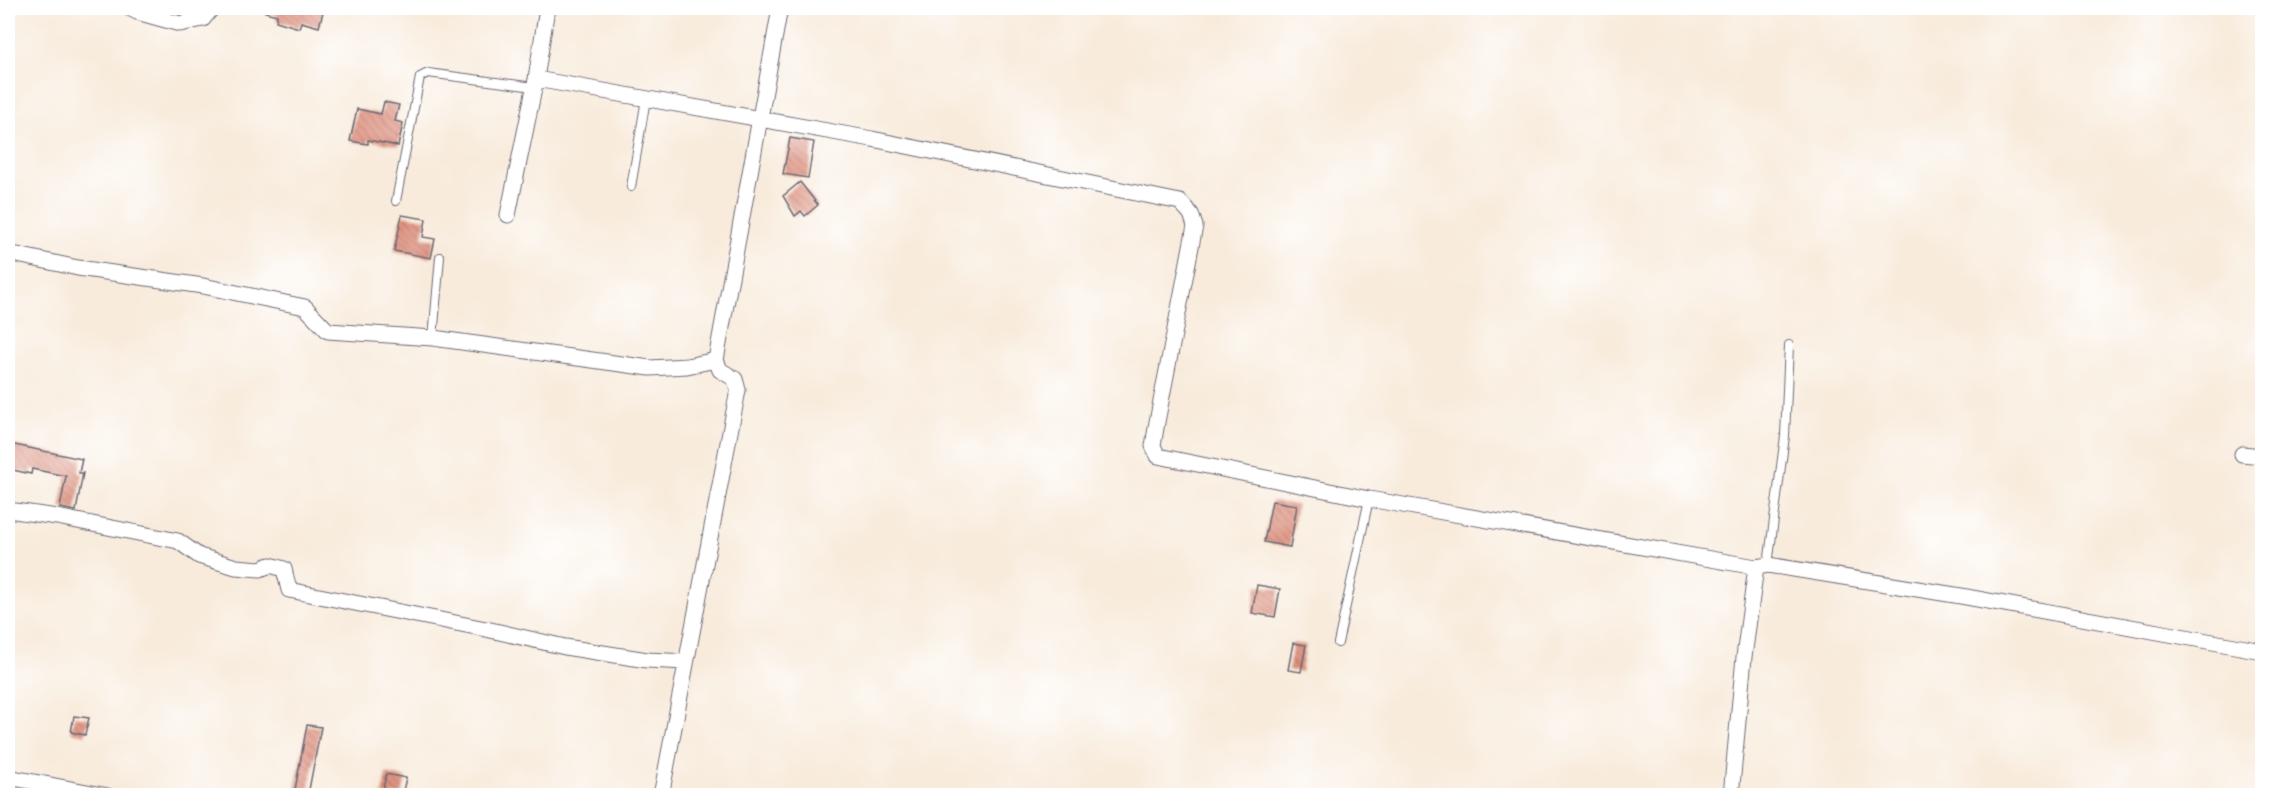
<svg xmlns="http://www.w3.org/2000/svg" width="2270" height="803" font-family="Alegreya,serif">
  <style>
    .building { fill: url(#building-back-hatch) }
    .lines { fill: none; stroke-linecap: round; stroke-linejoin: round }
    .service-casing { stroke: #6d6873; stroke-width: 10 }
    .minor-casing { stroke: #6d6873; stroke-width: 17 }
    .service { stroke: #fff; stroke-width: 8 }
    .minor { stroke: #fff; stroke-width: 15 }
  </style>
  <defs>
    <pattern id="building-back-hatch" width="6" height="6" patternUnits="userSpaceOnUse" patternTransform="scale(1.5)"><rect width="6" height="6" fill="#df8f7c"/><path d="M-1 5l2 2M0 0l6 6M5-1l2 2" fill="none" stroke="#b47467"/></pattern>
  </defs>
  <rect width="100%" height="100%" fill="#fff"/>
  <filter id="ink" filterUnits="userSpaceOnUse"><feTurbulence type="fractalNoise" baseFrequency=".0167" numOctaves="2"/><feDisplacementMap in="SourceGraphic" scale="12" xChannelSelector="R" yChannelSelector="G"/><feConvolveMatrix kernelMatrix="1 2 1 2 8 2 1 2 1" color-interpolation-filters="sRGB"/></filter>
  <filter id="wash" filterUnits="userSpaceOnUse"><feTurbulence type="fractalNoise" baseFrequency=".008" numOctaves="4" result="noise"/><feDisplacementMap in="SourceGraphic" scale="24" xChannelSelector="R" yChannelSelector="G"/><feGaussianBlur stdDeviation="1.35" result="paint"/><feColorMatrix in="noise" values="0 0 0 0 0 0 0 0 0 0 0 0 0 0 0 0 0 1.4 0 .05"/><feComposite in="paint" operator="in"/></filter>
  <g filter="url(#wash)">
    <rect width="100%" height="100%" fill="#f8ebdb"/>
    <g id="blocks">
      <!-- building -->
      <path class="building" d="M266,8H324L319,27L301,22L299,28L276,21L277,15L265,12Z
        M384,102L399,105L395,121L403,123L398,146L368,140V144L350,141L357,109L381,114Z
        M790,138L814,142L808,178L783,174Z
        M800,182L818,205L805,216L801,211L795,216L783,196Z
        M402,215L426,219L423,237L435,239L431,258L394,251Z
        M10,444L82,459L79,473H83L76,511L60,508L66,476L32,469L31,474L8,469Z
        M1272,501L1297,505L1290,547L1264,542Z
        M1257,585L1280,589L1275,617L1252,613Z
        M1293,643L1306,645L1301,672L1288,670Z
        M74,716L89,718L85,735L71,732Z
        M307,725L321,727L308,795H294Z
        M386,774L406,778L402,795H382Z"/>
    </g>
  </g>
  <g filter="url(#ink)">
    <use href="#blocks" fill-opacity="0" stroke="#6d6873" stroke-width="1.5"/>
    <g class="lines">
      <defs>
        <path id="service" d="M631,187L646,99
          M396,201L420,77L428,73L534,87
          M433,338L440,257
          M1768,565L1785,436L1789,345
          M1338,643L1369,499"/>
        <path id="minor" d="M129,8L137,12L180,24L203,19L212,8
          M536,79L872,139L1180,202L1191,214L1195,226L1157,422L1153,446L1158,456L1369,499L1756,567L1768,565L1961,596L2262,651
          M508,215L536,79L547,8
          M8,253L78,268L203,286L305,307L328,331L433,338L650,368L687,366L716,360
          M2242,454L2262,456
          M8,510L57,517L178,541L199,556L236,567L260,569L270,565L284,569L289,590L486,629L565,647L647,660L686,662
          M8,777L108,796
          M661,796L738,390L735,379L720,370L716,360L780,8
          M1731,796L1744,657L1756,567"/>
      </defs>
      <!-- service casing -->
      <use href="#service" class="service-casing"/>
      <!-- minor casing -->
      <use href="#minor" class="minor-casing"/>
      <!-- service -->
      <use href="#service" class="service"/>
      <!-- minor -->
      <use href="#minor" class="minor"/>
    </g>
  </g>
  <!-- margin -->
  <rect width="2270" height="803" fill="none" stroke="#fff" stroke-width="30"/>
</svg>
